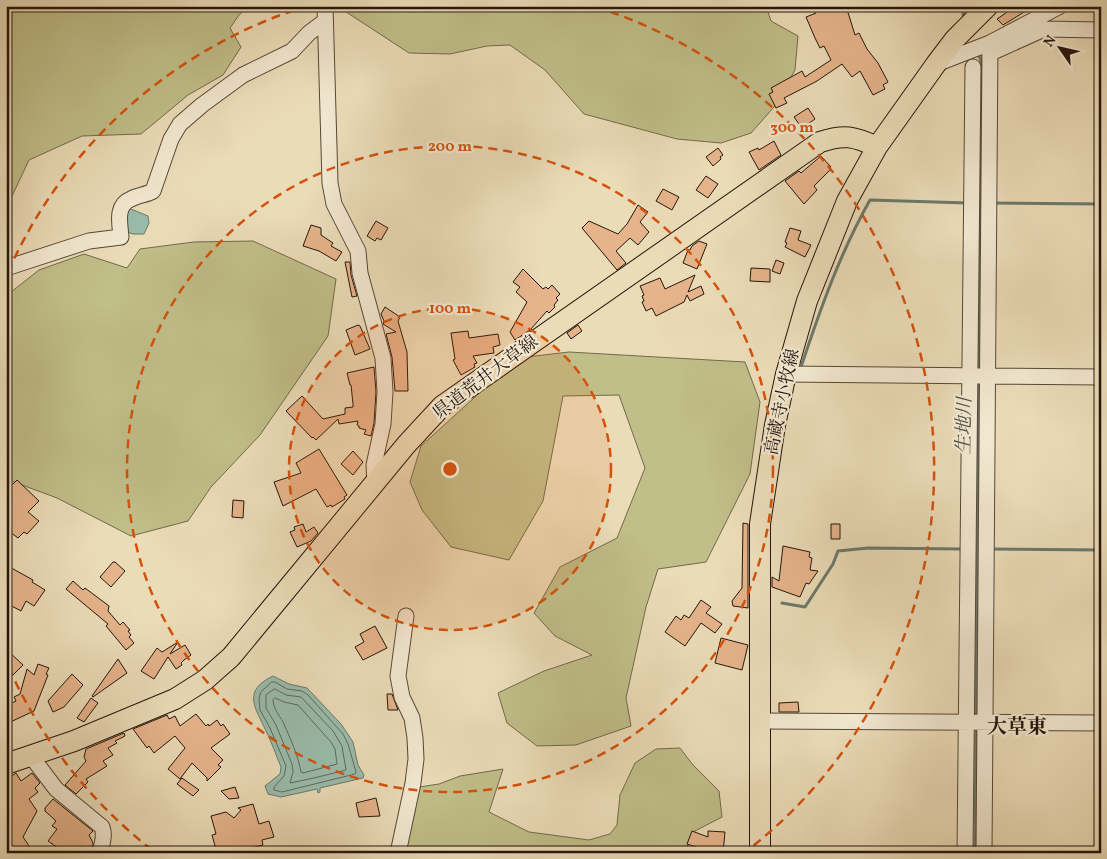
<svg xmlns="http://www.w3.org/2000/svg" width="1107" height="859" font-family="Vollkorn,'Noto Serif JP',serif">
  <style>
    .green { fill: #c0be89; stroke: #726a4a }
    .water { fill: #99bcab; stroke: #6b796b }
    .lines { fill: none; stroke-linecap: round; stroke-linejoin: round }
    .shore { stroke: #5f685c; stroke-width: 1 }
    .stream { stroke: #6b796b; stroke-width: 3 }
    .building { fill: #e6b48b; stroke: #25150c }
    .minor-casing { stroke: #564737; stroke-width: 17 }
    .major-casing { stroke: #25150c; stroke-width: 22 }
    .minor { stroke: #f2e8d1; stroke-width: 15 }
    .major { stroke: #ebdcb8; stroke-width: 20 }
    .ring { fill: none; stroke: #d4520c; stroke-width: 2.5; stroke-dasharray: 9 6 }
    .labels { text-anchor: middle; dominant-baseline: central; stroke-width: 4.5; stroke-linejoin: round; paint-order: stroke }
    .street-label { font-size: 18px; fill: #25150c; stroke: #f2e8d1 }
    .water-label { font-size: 19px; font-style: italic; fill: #4e4f44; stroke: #f2e8d1 }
    .quarter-label { font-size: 20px; font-weight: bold; fill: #25150c; stroke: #f2e8d1 }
    .centre { fill: #d4520c; stroke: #f2e8d1; stroke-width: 2.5 }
    .ring-label { font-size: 15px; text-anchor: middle; font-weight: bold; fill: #d4520c; stroke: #f2e8d1; stroke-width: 4.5; stroke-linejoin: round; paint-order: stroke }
  </style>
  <rect width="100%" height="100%" fill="#ebdcb8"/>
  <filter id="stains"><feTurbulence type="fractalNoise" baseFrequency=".004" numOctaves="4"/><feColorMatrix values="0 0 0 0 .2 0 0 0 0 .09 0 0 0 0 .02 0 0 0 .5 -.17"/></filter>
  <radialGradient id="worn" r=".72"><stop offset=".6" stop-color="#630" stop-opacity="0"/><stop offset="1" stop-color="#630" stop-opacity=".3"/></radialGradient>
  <!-- green -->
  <path class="green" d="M6,6H249L239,15L230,28L241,47L223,75L188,95L141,134L82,136L29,160L6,209Z
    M337,6H766L771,21L798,36L795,70L774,107L751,133L721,143L677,139L584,114L545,70L510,45L487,46L450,54L409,53Z
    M253,241L336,279L328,336L260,435L211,487L188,521L131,536L57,498L6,479V296L39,270L84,254L127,268L140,249L194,242Z
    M569,352L745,362L760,402L750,474L706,562L658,569L646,607L626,698L631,726L576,745L537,746L507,723L498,693L544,671L592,655L555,636L534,613L560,567L617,538L645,468L619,395L563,396L543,501L509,560L451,547L422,510L410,482L421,446L518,358Z
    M680,748L693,765L719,791L722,817L693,832L685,853H405L419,787L439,784L460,776L503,769L489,812L529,832L589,840L610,834L617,825L620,795L635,763L656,749Z"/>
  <!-- water -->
  <path class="water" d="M126,207L148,216L149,223L144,234H133L127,232Z
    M273,676L289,684L307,688L341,724L353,742L358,765L364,775L363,778L320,788V792L318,793L317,789L281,797L268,794L265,786L280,774L281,767C276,755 272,743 266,731C256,709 241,691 273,676Z"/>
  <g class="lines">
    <!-- shore -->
    <path class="shore" d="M272,682H275L287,689L302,691L308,695L343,734L348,744L356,772L355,774L282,792L274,790V787L284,776L286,766L270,728L260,710L259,698L261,692Z
      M275,689L286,695L301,697L333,731L342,746L346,770L314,778L290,783L293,772L292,764L276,725L266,708V695Z
      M275,698L284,702L298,705L331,742L335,749L337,764L303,773L301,772C298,755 290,738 283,722C279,715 273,708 273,700Z"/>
    <!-- stream -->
    <path class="stream" d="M964,18L963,14L969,6
      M977,52L981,60L982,71L979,372
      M992,203L1101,204
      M801,367C820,310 840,253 870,200L968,203
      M991,549L1101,550
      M782,603L805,607L833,564L838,551L868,548L961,549
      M976,717L979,381
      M975,853L976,726"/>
  </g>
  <!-- building -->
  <path class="building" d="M825,6H836L838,9L846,6L855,35L859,33L867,49L878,63L888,82L883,85L885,89L873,95L860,71L852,77L842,64L817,81L784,98L787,103L776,108L769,94L773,92L771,88L802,71L805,77L831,60L824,46L820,48L815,38L806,17L816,13L814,11Z
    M1016,6H1034L1003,25L997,19Z
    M808,108L815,119L802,128L794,117Z
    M774,141L781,155L759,170L749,152L758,148L759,150Z
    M718,148L723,155L720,157L721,159L713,166L706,157Z
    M821,156L831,167L830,168L831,169L814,186L817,190L804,204L785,181L799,171L801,173Z
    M706,176L718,184L708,198L696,190Z
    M663,189L679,197L672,210L656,201Z
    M638,205L648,212L640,222L649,232L638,245L630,238L616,251L626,263L617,270L582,228L589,221L618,234L627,224Z
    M376,221L388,228L381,240L377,238L375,241L367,236Z
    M311,225L321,228V235L333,243L331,246L342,252L336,261L319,251L303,246Z
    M790,228L801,231L798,240L811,245L805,257L785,247L787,243L785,242Z
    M699,241L707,244L697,269L683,263L688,250H690L692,246Z
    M776,260L784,263L780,274L772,271Z
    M345,262H350L351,275L357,296L352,297Z
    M751,268L770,269V282L750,281Z
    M523,269L543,289L546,287L548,289L552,285L560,294L556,298L558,300L554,305L555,307L549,313L547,311L530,330L515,340L510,332L527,302L516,292L520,287L513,282Z
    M695,275L688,292L701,286L704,294L690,301L687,295L684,302L656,316L652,308L646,311L642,302L644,301L642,296L644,295L640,286L660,278L665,289Z
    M385,307L400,317L398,321L407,352L408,391H395L392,357L386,334L396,332L383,324L384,321L381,314Z
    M358,325L360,326L370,349L355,355L346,330Z
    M578,325L582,331L571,339L567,333Z
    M468,331L469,338L498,334L500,345L493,347L494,353L473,356L477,363L474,364L475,367L461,375L453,360L455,359L451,333Z
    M374,367L376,392L374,423L371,436L364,434L366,430L359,428V426L357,425L358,421L339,424L338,419L316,440L313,437L312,438L286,411L302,396L323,419L345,414V408L353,407V404L351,385H350L347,373Z
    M319,449L347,495L344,497L345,499L332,507L331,505L327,507L316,489L283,506L274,482L301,473L296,463Z
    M353,451L363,462L353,475L341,464Z
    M17,480L39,501L28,512L39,521L27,534L24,532L18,538L6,529V491Z
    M233,500L244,501L243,518L232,517Z
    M743,523L748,524V608L733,606L732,601L742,588Z
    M303,524L306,532L314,527L318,533L311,541L297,547L290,532L295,530L294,527Z
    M831,524H840V539H831Z
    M783,546L810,552L809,557L812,558L810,570L818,571L809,584L806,583L800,597L772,587V577L779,581Z
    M113,562H115L125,571L111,587L100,577Z
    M6,565L33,580L32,582L45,590L34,606L26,601L21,611L6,603Z
    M73,581L83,590L85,588L109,606L108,611L120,625L123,622L130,630L128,631L131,635L129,637L134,643L126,650L106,626L108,624L66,589Z
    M701,600L711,607L706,613L722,624L715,633L701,623L685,646L665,632L676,616L681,620L684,615L689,618Z
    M375,626L387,648L363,660L355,647L364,642L360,634Z
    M721,638L748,645L742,670L715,663Z
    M178,642L170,654L185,645L191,655L184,660L181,663L182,665L176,669L168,657L154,679L141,671L157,648L162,652Z
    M6,649L23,665L6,682Z
    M118,659L127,673L93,697L92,696Z
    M38,664L49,668L46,674L48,675L34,711L6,724V706L16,701L14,697L20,694L27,669L34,675Z
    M72,674L83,685L64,707L53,712L48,701Z
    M387,694H392L398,710H388Z
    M91,698L98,703L84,722L77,718Z
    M798,702L799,712H779V703Z
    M196,714L206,726L208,724L209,726L217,720L221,726L223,724L230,734L211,748L223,760L218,765L221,767L207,781V778L192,763L180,779L168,769L185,748L175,736L154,753L149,746L147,748L133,729L167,715L169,719L175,716L180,726Z
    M124,733L125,736L115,741L117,743L108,748L113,755L103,761L107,766L86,779L88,782L76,794L65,785L86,761L84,757L86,749Z
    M16,773L21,781L32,773L40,783L35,788L38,792L29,799L37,811L23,837L34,853H6V787L11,784L8,779Z
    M182,778L199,790L193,796L177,784Z
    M235,787L239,798L229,799L221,791Z
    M376,798L380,816L359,817L356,803Z
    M53,799L93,831L89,835L93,843L92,853H65L48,841L57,829L52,826L56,821L45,811V808Z
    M253,804L259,824L269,821L274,837L262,840L263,845L240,851V853H217L212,835L216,834L211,816L226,812L234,818L241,810L238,808Z
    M692,831L708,837V831L725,832L723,853H707V851L687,844Z"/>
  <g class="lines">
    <defs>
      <path id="minor" d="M325,6L330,183L334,204L358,251L360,273L383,358L385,392L383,424L374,465L375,483
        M993,52L1044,29L1101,30
        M936,64L990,43
        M6,268L89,241L121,237C120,224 115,205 131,199C138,195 146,195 153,191L171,139L180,124L202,105L243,75L292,51L309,33L325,21
        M786,374L1101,377
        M761,721L1101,723
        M31,756L56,789L102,827C106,838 101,841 101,853
        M398,853L413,783L416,759L415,738L412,718L402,697L398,676L406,616
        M965,853L973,67
        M984,853L990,43L1060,6"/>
      <path id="major" d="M6,764L74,741L175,699L205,680L231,657L406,445L442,406L820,142C844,134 854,136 877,147
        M760,853V524L775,425L786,374L807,301L847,201L877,147L936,64L955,39L988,6"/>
    </defs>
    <!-- minor casing -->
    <use href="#minor" class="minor-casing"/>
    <!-- major casing -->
    <use href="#major" class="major-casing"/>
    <!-- minor -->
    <use href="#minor" class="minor"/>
    <!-- major -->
    <use href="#major" class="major"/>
  </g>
  <!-- distance rings -->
  <circle cx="450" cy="469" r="161" fill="#d4520c" fill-opacity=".12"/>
  <g class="ring">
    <circle cx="450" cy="469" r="161"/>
    <circle cx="450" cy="469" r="323"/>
    <path d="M152 850A484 484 0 0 1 8 666M8 272A484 484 0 0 1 304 7M596 7A484 484 0 0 1 748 850"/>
  </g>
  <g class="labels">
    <!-- street labels -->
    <g class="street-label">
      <text transform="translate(486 378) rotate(-37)">県道荒井大草線</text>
      <text transform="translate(783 402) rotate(-78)">高蔵寺小牧線</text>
    </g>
    <!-- water labels -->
    <g class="water-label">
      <text transform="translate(965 426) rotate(-89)">生地川</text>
    </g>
    <!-- quarter labels -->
    <g class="quarter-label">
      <text x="1017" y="728">大草東</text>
    </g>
  </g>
  <circle cx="450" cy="469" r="8" class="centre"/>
  <g class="ring-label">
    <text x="792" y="132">300 m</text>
    <text x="450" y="151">200 m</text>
    <text x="450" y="313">100 m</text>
  </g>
  <!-- margin -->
  <rect width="1107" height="859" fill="none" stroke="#ebdcb8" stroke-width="25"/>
  <rect x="8" y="8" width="1092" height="844" fill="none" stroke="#25150c" stroke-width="2.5"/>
  <rect x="12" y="12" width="1082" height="834" fill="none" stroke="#25150c"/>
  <!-- north arrow -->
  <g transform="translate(1060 48) rotate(304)" stroke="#f2e8d1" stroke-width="4" paint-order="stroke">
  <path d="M0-4L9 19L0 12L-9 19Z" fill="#25150c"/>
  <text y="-8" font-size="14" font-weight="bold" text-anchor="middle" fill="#25150c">N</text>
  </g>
  <rect width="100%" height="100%" filter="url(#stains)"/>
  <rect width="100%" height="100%" fill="url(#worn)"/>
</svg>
